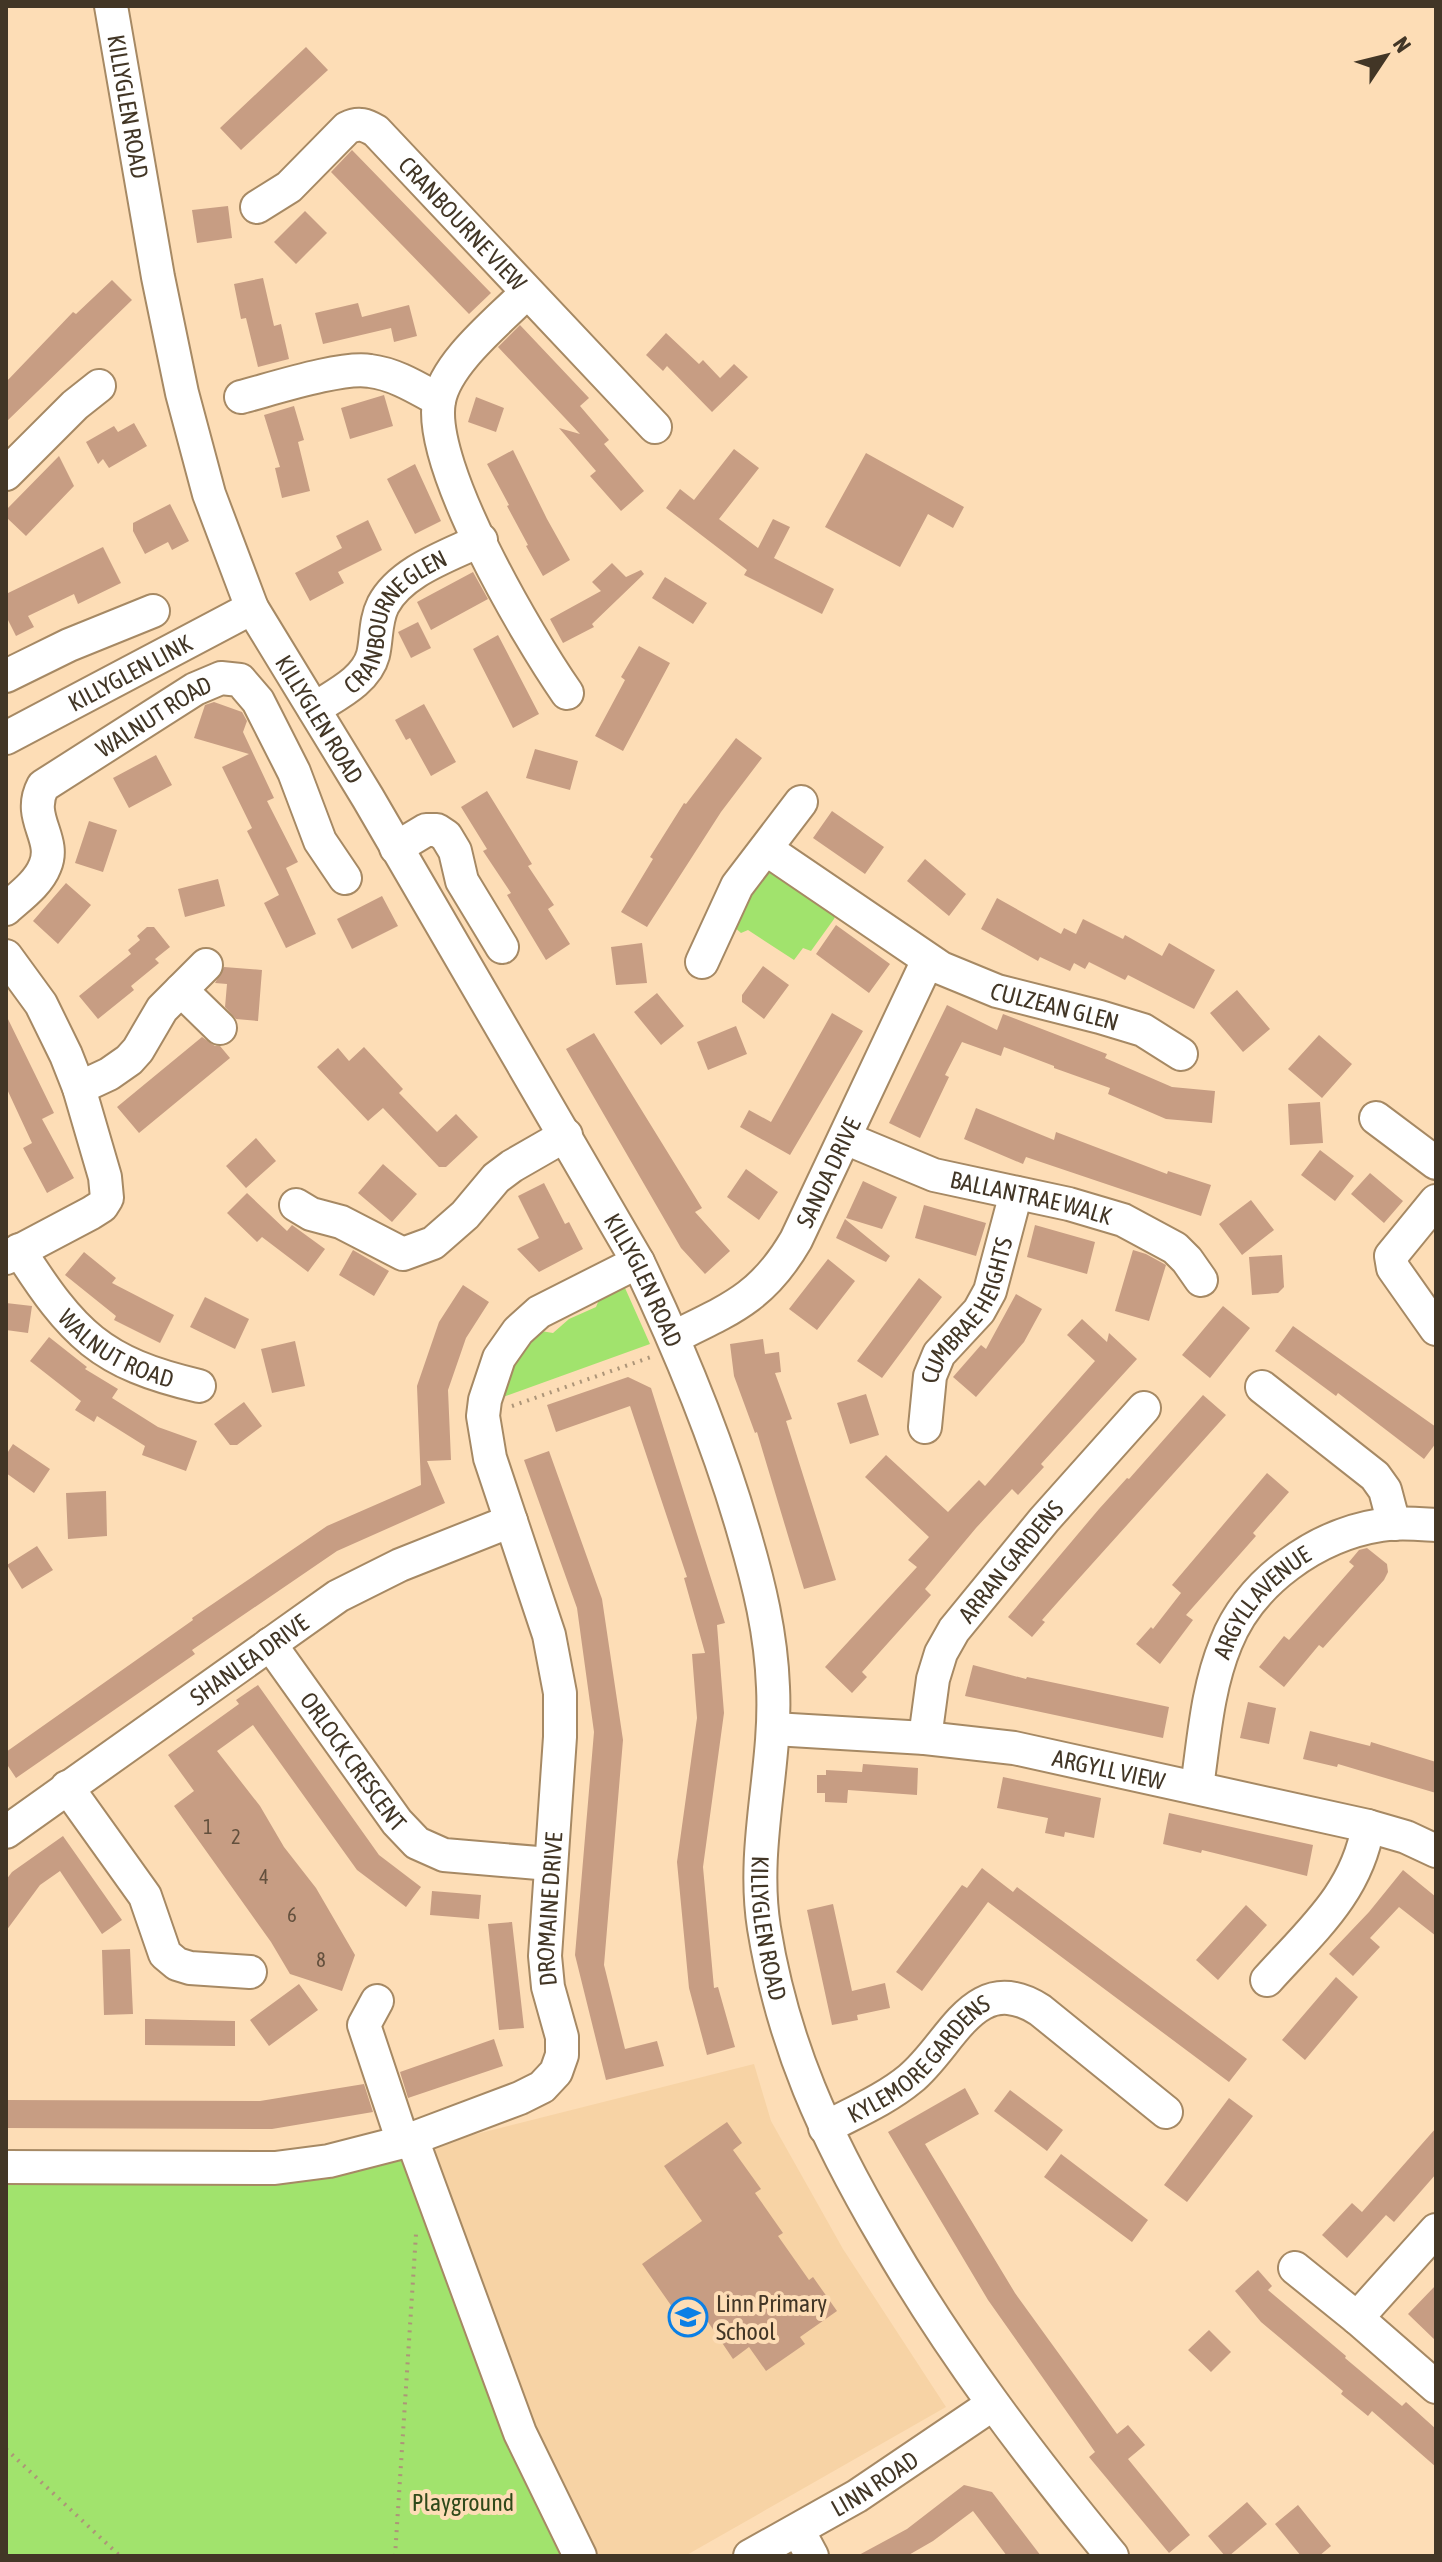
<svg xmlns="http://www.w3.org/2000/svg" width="1442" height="2562" font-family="'Asap Condensed',sans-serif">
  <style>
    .built { fill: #f7d3a5 }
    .green { fill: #a1e36d }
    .building { fill: #c79d83 }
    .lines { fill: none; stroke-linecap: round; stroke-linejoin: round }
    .minor-casing { stroke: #a68964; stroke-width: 36 }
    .path { stroke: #ad9578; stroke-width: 4; stroke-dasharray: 2 6; stroke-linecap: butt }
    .minor { stroke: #fff; stroke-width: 32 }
    .labels { text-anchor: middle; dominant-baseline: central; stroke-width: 8; stroke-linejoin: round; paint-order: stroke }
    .number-label { font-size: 20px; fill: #63503d }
    .street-label { font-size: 24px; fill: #423626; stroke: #fdddb6 }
    .poi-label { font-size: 24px; fill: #423626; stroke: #fdddb6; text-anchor: start }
    .park-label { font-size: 24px; fill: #2f491a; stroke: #fdddb6 }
  </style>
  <rect width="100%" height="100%" fill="#fdddb6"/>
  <!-- built -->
  <path class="built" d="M754,2064L771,2121L843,2249L946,2407L685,2556H592L561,2496L435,2172L433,2145Z"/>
  <!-- green -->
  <path class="green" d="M773,870L838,910L834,919L811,951L803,948L794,960L748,930L741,933L733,926L747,884Z
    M625,1288L650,1344L503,1397L507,1378L535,1330L553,1333L569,1319L596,1307L603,1290Z
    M406,2150L569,2556H6V2170Z"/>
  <!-- building -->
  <path class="building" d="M306,47L328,70L241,150L220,128Z
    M352,150L491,293L469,314L331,172Z
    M228,206L232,238L197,243L192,210Z
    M305,211L327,233L296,264L274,242Z
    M263,278L274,326L281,324L289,359L258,367L246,318L241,319L234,284Z
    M112,280L132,300L6,422V382L73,312L76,314Z
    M358,303L362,317L409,305L417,336L394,342L391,328L323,344L315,313Z
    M520,325L589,398L580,406L609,440L604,444L644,491L621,511L590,476L596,471L559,428L580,434L498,347Z
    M666,333L699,364L703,360L720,378L734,364L748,377L712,412L667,366L663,371L646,355Z
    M384,395L393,426L350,439L341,408Z
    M476,397L504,408L496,432L468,422Z
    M294,406L304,440L298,442L310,491L282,498L275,468L280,467L264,415Z
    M134,423L147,446L109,468L103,459L98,464L86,442L114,426L118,432Z
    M734,449L759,468L719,519L758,548L773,519L790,527L774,558L834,589L822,614L744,575L747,570L666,508L680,489L694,500Z
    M513,450L547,519L570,560L543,576L526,546L528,545L507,506L509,505L487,464Z
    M866,453L964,507L953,528L928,514L900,567L825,527Z
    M59,456L74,486L26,536L6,517V510Z
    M415,464L441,521L415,534L387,479Z
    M170,504L189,541L172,550L168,542L145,554L133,531V523Z
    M368,520L382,550L338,572L344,583L310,601L295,573L342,548L336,536Z
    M103,547L121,583L78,604L74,594L28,616L34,627L16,636L6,616V594Z
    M612,563L626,577L641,570L644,574L592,624L594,627L563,643L550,619L601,591L592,582Z
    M473,572L488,599L431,630L417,602Z
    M665,577L707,603L693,624L652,598Z
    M418,622L431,648L411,658L398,632Z
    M498,635L539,714L513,728L473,649Z
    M639,646L670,663L623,751L595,736L625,680L621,677Z
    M214,702L242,712L247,721L243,732L274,798L267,801L298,862L286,868L316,934L286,948L264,903L279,895L247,831L252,828L222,767L249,754L194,738L205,705Z
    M424,704L456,762L431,776L410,738L406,740L395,720Z
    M736,738L762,758L721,812L647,927L621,912L653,859L650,857L684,803L686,804Z
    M535,749L578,761L570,790L526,778Z
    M156,755L172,785L129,808L113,778Z
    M487,791L532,864L528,866L554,905L548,909L570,944L546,960L507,895L511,893L483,851L487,849L461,807Z
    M832,811L884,847L865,874L813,838Z
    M89,821L117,830L103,872L75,863Z
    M925,859L966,894L949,916L907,881Z
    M218,879L225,906L185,917L178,889Z
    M66,883L91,905L58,944L33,921Z
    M382,896L398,926L352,949L337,919Z
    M997,898L1061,934L1064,928L1076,934L1083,919L1123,939L1125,935L1162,956L1169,943L1215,970L1194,1009L1128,975L1125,980L1089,962L1085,969L1074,963L1070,971L1040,957L1038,961L981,929Z
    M836,925L890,964L869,993L816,954Z
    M147,927H154L170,947L155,959L159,963L131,986L134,990L98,1019L79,996L131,954L128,950L140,940L137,936Z
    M642,943L647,983L616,985L611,947Z
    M763,966L789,985L764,1019L742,1002V995Z
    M224,967L262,970L258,1021L236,1019L225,1007L227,984L215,983Z
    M1237,990L1270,1029L1243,1052L1210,1013Z
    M657,993L684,1026L661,1045L634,1012Z
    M947,1005L997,1030L1003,1014L1107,1054L1105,1058L1172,1087L1215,1091L1212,1123L1166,1119L1108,1094L1110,1088L1054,1068V1066L1004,1047L1001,1056L962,1042L945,1075L949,1077L920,1138L889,1123Z
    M832,1013L863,1031L790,1155L740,1127L749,1110L771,1122Z
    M6,1015L54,1113L42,1119L74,1178L47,1193L23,1148L32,1143L6,1087Z
    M736,1026L747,1054L708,1070L697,1042Z
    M594,1033L702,1208L695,1212L730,1251L705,1274L681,1248L566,1049Z
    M1319,1035L1352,1064L1322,1098L1288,1069Z
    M202,1037L215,1046H220L230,1058L139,1133L117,1107Z
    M364,1047L403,1089L399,1093L437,1132L456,1114L478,1137L446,1167H439L383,1108L368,1121L317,1067L338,1048L349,1061Z
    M1320,1102L1323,1143L1290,1145L1288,1104Z
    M976,1108L1054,1140L1056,1132L1167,1174L1168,1171L1211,1185L1201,1216L1026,1157L1023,1164L964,1139Z
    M256,1138L276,1161L246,1188L226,1166Z
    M1320,1150L1354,1176L1335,1201L1301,1175Z
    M383,1164L417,1194L392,1222L358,1193Z
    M746,1169L778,1192L759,1220L727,1197Z
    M1370,1173L1403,1201L1384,1223L1351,1194Z
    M863,1181L897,1197L882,1229L846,1218Z
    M544,1183L565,1224L569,1222L583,1249L539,1272L517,1249L539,1238L518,1196Z
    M247,1193L287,1231L292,1225L325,1249L308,1272L262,1237L257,1242L227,1213Z
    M1251,1200L1274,1230L1242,1255L1219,1224Z
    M924,1205L986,1223L976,1256L915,1238Z
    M845,1219L890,1256L886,1262L836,1238Z
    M1035,1225L1095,1242L1087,1274L1027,1257Z
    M353,1250L389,1271L374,1296L339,1275Z
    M1133,1250L1146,1254L1166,1265L1149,1321L1115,1311Z
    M84,1252L116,1278L112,1283L174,1315L160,1343L114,1320L116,1316L65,1275Z
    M1282,1255L1284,1287L1278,1293L1252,1295L1249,1257Z
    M828,1259L855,1281L817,1330L789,1309Z
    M919,1278L942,1297L882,1378L857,1361Z
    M463,1285L489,1302L466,1338L448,1390L451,1460L427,1461L445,1503L337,1551L192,1650L195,1654L16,1778L6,1763V1752L193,1620L192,1618L327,1526L421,1485L417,1386L439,1322Z
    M1016,1294L1042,1309L1024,1342L976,1397L953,1377L981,1345L986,1349Z
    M205,1297L249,1319L235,1349L190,1327Z
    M6,1303L32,1306L28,1333L6,1330Z
    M1223,1306L1250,1328L1210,1378L1182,1355Z
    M1082,1319L1107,1342L1109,1333L1137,1359L1041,1464L1044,1467L1018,1495L1012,1489L976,1528L925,1589L931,1595L862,1672L867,1677L852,1693L825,1667L917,1567L908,1560L929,1537L865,1477L886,1455L948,1512L979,1480L985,1486L1095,1361L1067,1335Z
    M1293,1326L1436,1427V1443L1424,1459L1338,1393L1336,1396L1275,1351Z
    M49,1337L87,1367L85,1369L118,1389L112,1398L158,1427L197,1441L186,1471L142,1455L145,1446L97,1416L94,1422L75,1410L81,1401L30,1361Z
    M763,1339L765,1354L779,1352L781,1372L775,1373L792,1419L786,1421L836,1580L804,1589L757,1432L755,1433L734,1376L730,1344Z
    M295,1341L305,1386L272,1393L261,1349Z
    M628,1377L651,1388L725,1623L717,1625L724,1713L703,1867L714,1988L718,1987L735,2047L707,2055L689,1988L677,1862L697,1718L692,1654L705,1653L684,1578L687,1577L630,1406L556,1432L547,1405Z
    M866,1394L879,1435L850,1444L837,1403Z
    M1203,1395L1226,1415L1065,1594L1042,1620L1045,1622L1032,1637L1008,1617L1099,1509L1127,1478L1129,1479Z
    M244,1402L262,1426L237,1445H230L214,1424Z
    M13,1444L50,1469L34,1493L6,1473V1455Z
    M549,1451L602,1599L623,1740L604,1965L625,2049L657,2041L664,2066L606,2080L575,1955L594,1732L577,1608L524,1460Z
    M1267,1473L1289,1492L1253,1533L1256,1536L1186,1615L1193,1620L1160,1664L1136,1644L1151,1627L1153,1629L1181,1593L1172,1585Z
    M106,1491L107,1536L68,1539L66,1493Z
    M37,1546L53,1570L22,1589L7,1565Z
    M1367,1548L1387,1564L1388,1572L1384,1580L1323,1648L1319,1645L1284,1687L1259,1667L1284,1636L1289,1640L1354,1566L1349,1562L1359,1550Z
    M973,1665L1026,1679L1027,1677L1169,1707L1163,1738L965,1696Z
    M258,1685L379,1855L421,1887L406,1907L357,1870L253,1725L217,1751L260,1806L284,1847L316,1888L355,1955L342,1991L290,1974L271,1942L174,1806L194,1791L168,1755L239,1704L236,1700Z
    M1248,1702L1276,1708L1269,1744L1240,1738Z
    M1310,1731L1370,1746L1371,1742L1436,1762V1793L1338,1764L1337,1767L1303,1759Z
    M863,1764L918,1768L917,1795L848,1790L847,1803L825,1802V1793H817V1775H826V1770L862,1772Z
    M1003,1777L1101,1798L1094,1838L1065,1832L1064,1837L1045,1833L1048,1818L997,1808Z
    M1169,1813L1313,1845L1307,1876L1202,1850L1201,1853L1163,1844Z
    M63,1836L122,1920L102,1934L60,1871L40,1885L6,1931V1880L12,1872Z
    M982,1868L1013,1892L1017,1887L1247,2059L1229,2082L988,1902L922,1991L896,1972L962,1885L967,1888Z
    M1403,1870L1436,1897V1936L1399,1907L1370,1938L1380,1947L1353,1976L1329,1954L1369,1912Z
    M432,1891L481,1895L479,1919L430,1915Z
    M833,1904L852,1991L885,1983L890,2008L857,2015L858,2020L832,2025L807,1910Z
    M1246,1905L1267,1925L1218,1980L1196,1960Z
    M512,1922L524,2028L499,2030L488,1924Z
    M130,1949L133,2014L104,2015L102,1950Z
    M1336,1977L1358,1997L1305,2060L1282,2040Z
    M299,1984L318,2010L269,2046L250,2020Z
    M145,2019L235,2021V2046L145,2045Z
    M494,2039L503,2066L408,2098L400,2072Z
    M364,2084L373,2112L272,2129L6,2128V2100L260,2101Z
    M965,2088L979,2114L925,2144L1015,2293L1117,2434L1128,2425L1145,2445L1128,2459L1190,2535L1169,2553L1089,2457L1095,2452L988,2300L888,2132Z
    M1010,2090L1063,2130L1047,2151L994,2111Z
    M1229,2098L1253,2116L1187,2202L1164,2185Z
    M727,2122L742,2143L733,2150L761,2189L755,2193L783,2233L778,2236L809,2280L813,2277L837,2311L800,2337L805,2344L766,2371L749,2347L733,2359L706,2319L689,2331L642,2264L702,2221L664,2166Z
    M1436,2128V2174L1394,2222L1386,2215L1347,2258L1322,2235L1352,2203L1362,2212Z
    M1061,2154L1148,2220L1132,2242L1044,2177Z
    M1258,2270L1272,2286L1268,2290L1346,2356L1345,2358L1402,2406L1406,2402L1436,2429V2467L1372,2411L1368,2416L1341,2394L1343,2391L1261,2322L1235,2291Z
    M1436,2285V2341L1408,2314Z
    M1209,2330L1231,2352L1211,2372L1188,2350Z
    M964,2485L992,2492L1041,2556H1007L973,2511L933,2541L907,2556H857L907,2529Z
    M1247,2502L1267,2524L1229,2556H1225L1208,2536Z
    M1298,2505L1331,2546L1319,2556H1301L1275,2524Z"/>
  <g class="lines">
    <defs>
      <g id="minor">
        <path id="s1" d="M111,6L158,277L182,393L209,494L252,608L368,798L638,1262C680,1350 717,1439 744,1533C759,1584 771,1633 773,1687C777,1768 751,1846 764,1928C783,2045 825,2136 885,2238C950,2351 1029,2455 1112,2556"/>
        <path id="s2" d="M257,207L289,187L347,128C359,122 366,125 376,131L655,427"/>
        <path d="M526,293C500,320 446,362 439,401C427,466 528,637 567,693"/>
        <path d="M241,397C272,389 342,366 370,371C395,374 417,388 439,400"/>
        <path d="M6,474L75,405L99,386"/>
        <path d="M6,676L69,645L153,611"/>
        <path id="s3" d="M314,709C335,695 366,681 373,655C377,638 375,621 383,605C401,571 448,556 481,540"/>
        <path id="s4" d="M6,738L252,608"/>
        <path d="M396,848L426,830H437L446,836L455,851L462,881L502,947"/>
        <path id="s5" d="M766,849L941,968L997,991L1100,1017L1143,1030L1181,1054"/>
        <path id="s6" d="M6,909C19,897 38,884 45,866C57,838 26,818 43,786L195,689L221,678L240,680L258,701L294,772L320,841L345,878"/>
        <path d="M6,956L41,1004L66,1055L79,1088L105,1177L107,1198L102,1206L91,1213L6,1258"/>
        <path d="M702,962L737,886L801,802"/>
        <path d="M181,990L220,1028"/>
        <path d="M79,1088L109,1074L129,1060L138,1050L162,1009L206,965"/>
        <path d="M1376,1118L1436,1163"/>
        <path id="s7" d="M845,1138L934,1175L1069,1204L1123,1220L1175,1248L1187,1260L1201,1280"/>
        <path d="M1436,1201L1391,1256L1393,1268L1436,1329"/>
        <path d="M296,1205L311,1214L341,1222L403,1254L433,1243L465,1215L496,1178L512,1166L566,1135"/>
        <path id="s8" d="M19,1250C73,1334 100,1363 199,1386"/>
        <path id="s9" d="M674,1337C731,1309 763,1297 796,1240L928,960"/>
        <path d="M1262,1387L1375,1476L1385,1490L1394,1524"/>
        <path id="s10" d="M925,1427L930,1376L939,1354L979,1311L990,1291L1016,1193"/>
        <path id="s11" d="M270,1644L397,1822L417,1843L444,1855L550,1864"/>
        <path id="s12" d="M774,1729L925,1738L1014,1748L1368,1826L1406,1837L1436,1851"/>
        <path id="s13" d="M925,1738L933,1679L941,1653L954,1630L1044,1520L1144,1408"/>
        <path d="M67,1787L145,1896L165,1954L177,1964L190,1968L250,1972"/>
        <path id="s14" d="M1197,1787C1204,1739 1207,1689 1226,1643C1250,1582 1316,1535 1381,1525C1399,1522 1418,1524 1436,1525"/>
        <path id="s15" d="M6,1832L338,1596L400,1565L511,1521"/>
        <path d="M1267,1980C1311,1931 1357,1893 1368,1826"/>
        <path d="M377,2001L364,2025L403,2142"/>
        <path id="s16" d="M825,2128C853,2113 886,2099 910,2079C952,2045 974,1968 1040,2010L1166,2112"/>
        <path d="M412,2139L520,2433L580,2556"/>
        <path id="s17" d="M6,2167L275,2168L329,2161L403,2142L520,2098L542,2087L556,2072L562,2055V2037L548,1987L545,1956L560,1737V1693L549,1635L490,1458L483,1416L485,1400L499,1358L518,1331L539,1312L638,1262"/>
        <path d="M1295,2268L1357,2318L1436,2387"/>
        <path d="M1357,2318L1436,2230"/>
        <path d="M798,2530L812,2556"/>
        <path id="s18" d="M750,2556L857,2496L993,2404"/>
      </g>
    </defs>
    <!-- minor casing -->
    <use href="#minor" class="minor-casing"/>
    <!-- path -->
    <path class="path" d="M512,1406L651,1357
      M6,2449L120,2556
      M395,2556L416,2234"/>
    <!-- minor -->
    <use href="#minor" class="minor"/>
  </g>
  <!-- icons -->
  <defs>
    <symbol id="school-ring" viewBox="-11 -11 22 22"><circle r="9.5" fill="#fdddb6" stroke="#0b7fe5" stroke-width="1.5"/><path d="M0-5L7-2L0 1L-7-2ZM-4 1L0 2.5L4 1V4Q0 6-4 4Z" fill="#0b7fe5"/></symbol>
  </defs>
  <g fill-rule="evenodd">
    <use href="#school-ring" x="666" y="2295" width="44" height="44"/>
  </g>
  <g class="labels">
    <!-- number labels -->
    <g class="number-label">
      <text x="208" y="1826">1</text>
      <text x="236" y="1836">2</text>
      <text x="264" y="1876">4</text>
      <text x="292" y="1914">6</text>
      <text x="321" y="1959">8</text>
    </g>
    <!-- street labels -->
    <g class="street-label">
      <text stroke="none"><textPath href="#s1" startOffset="102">KILLYGLEN ROAD</textPath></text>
      <text stroke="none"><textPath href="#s2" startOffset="278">CRANBOURNE VIEW</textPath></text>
      <text stroke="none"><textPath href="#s3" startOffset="126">CRANBOURNE GLEN</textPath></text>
      <text stroke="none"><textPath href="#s4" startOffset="140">KILLYGLEN LINK</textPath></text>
      <text stroke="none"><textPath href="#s6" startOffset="272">WALNUT ROAD</textPath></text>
      <text stroke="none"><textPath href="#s1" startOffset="750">KILLYGLEN ROAD</textPath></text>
      <text stroke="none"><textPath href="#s5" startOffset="332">CULZEAN GLEN</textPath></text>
      <text stroke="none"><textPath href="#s9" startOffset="234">SANDA DRIVE</textPath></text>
      <text stroke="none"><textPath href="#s7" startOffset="196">BALLANTRAE WALK</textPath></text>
      <text stroke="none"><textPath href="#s1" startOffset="1398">KILLYGLEN ROAD</textPath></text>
      <text stroke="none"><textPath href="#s10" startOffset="128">CUMBRAE HEIGHTS</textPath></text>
      <text stroke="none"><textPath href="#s8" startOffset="142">WALNUT ROAD</textPath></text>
      <text stroke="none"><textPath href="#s13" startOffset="202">ARRAN GARDENS</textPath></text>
      <text stroke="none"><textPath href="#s14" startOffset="202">ARGYLL AVENUE</textPath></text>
      <text stroke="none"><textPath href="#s15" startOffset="298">SHANLEA DRIVE</textPath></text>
      <text stroke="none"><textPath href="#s11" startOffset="144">ORLOCK CRESCENT</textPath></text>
      <text stroke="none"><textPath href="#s12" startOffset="338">ARGYLL VIEW</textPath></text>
      <text stroke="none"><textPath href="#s17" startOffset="736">DROMAINE DRIVE</textPath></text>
      <text stroke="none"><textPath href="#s1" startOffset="2070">KILLYGLEN ROAD</textPath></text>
      <text stroke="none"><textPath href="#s16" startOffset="118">KYLEMORE GARDENS</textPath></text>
      <text stroke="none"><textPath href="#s18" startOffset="144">LINN ROAD</textPath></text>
    </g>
    <!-- poi labels -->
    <g class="poi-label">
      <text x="716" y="2303">Linn Primary<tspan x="716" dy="28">School</tspan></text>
    </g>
    <!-- park labels -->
    <g class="park-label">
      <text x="463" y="2502">Playground</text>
    </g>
  </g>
  <!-- border -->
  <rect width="1442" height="2562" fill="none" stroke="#423626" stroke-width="16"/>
  <!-- north arrow -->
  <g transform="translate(1386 56) rotate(55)" stroke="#fdddb6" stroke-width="6" paint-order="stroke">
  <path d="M0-6L14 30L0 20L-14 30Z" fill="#423626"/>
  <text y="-12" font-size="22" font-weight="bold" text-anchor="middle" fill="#423626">N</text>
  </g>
</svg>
